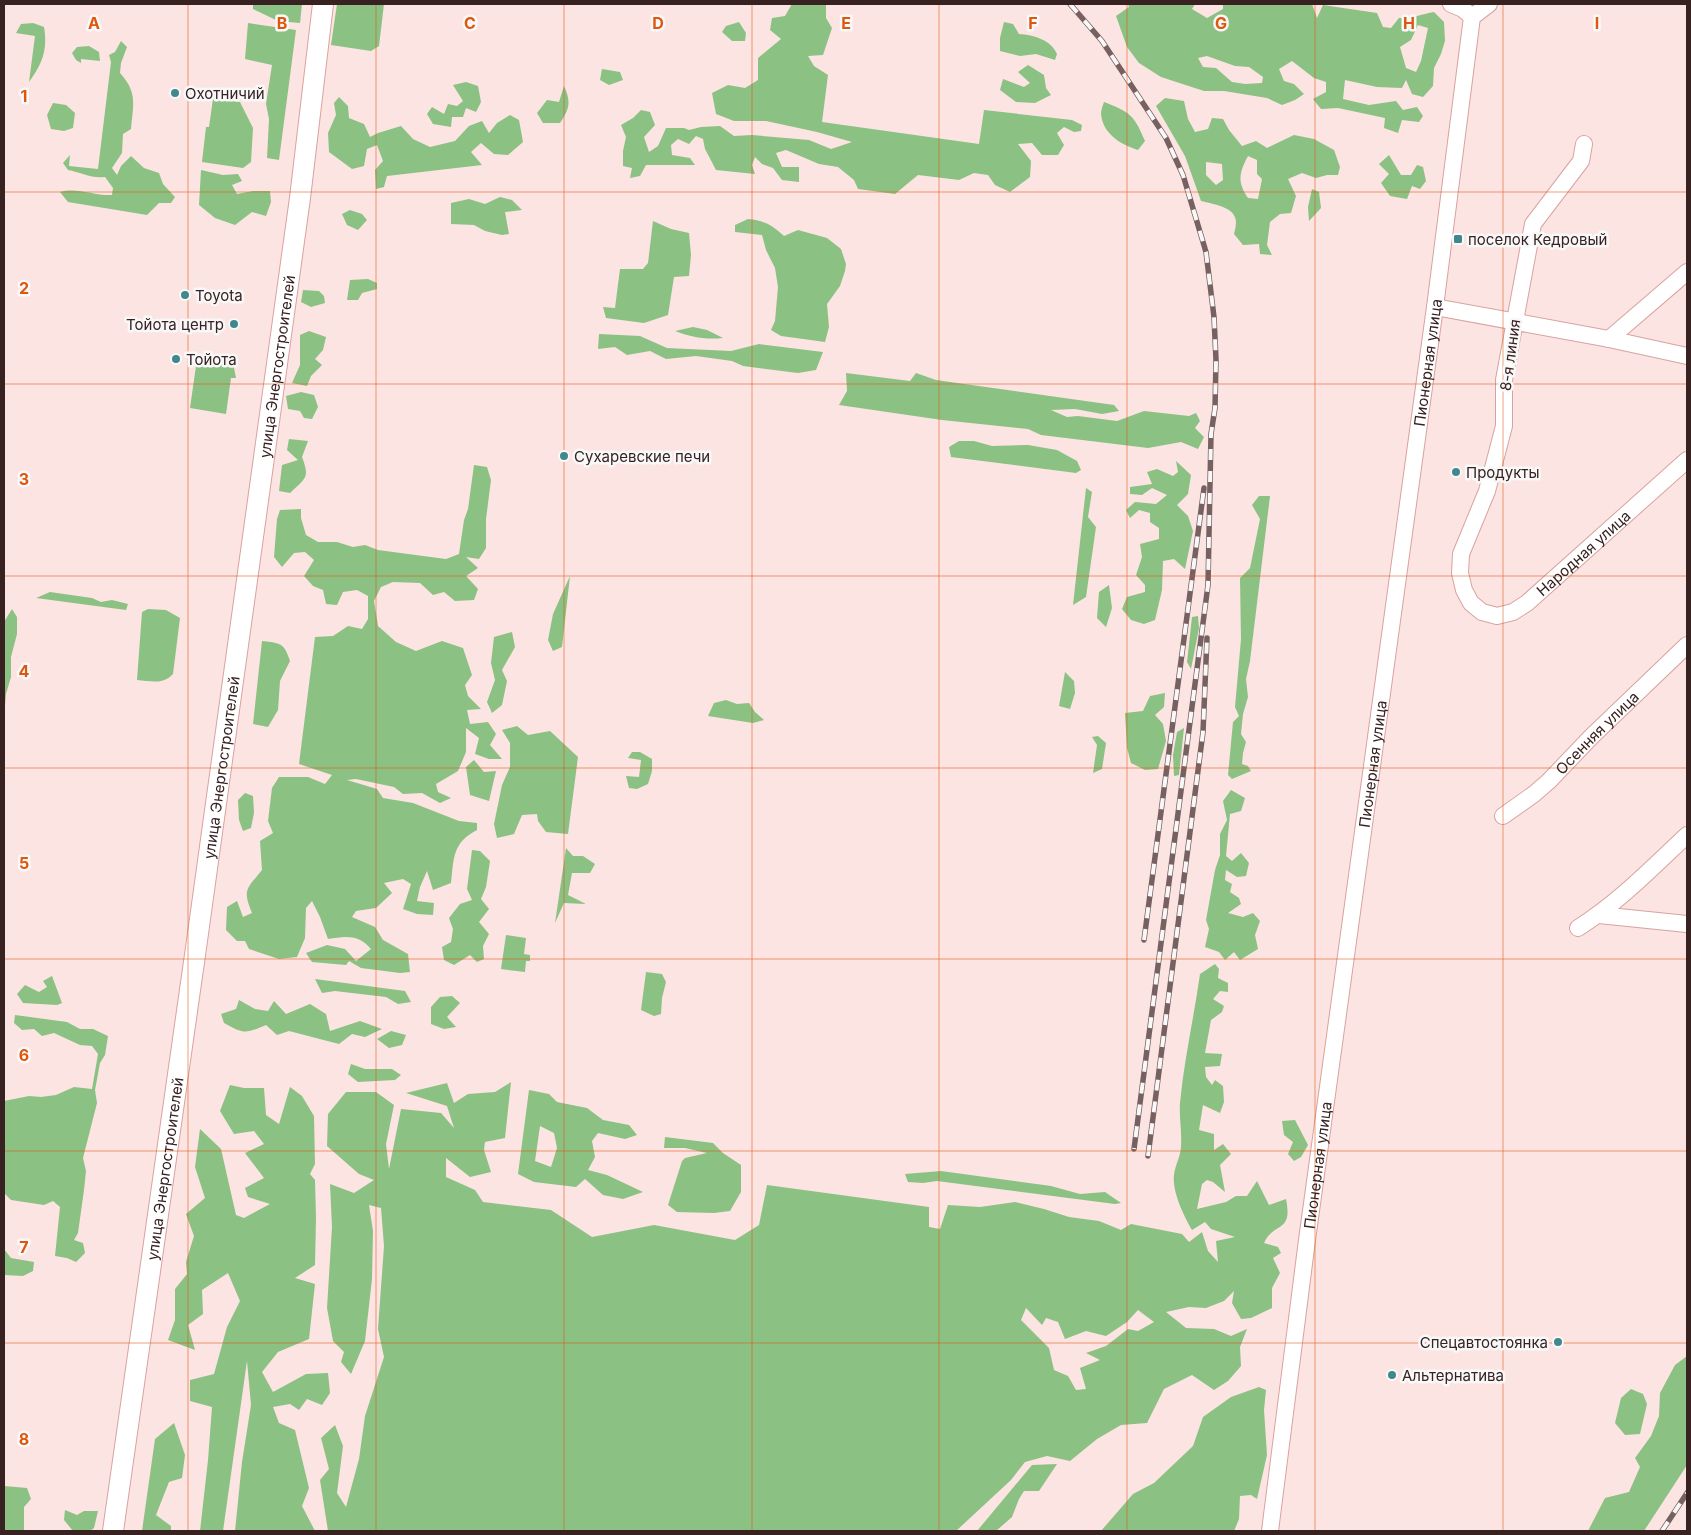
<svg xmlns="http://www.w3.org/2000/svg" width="1691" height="1535" font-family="Inter,sans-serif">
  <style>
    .forest { fill: #8bc183; fill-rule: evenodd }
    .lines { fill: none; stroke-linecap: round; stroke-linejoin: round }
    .minor-casing { stroke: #d9a29f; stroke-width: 18 }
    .major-casing { stroke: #d9a29f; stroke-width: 22 }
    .minor { stroke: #fff; stroke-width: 16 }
    .major { stroke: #fff; stroke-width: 20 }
    .rail-casing { stroke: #776060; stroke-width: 5.5 }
    .rail { stroke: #f8f8f8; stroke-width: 4; stroke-dasharray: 11; stroke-linecap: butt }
    .grid { fill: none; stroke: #df560d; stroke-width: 1; stroke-opacity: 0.55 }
    .poi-dot { fill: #40888d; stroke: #f8f8f8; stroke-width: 2 }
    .labels { text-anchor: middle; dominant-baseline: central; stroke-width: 5; stroke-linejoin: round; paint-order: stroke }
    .poi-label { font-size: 15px; fill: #372121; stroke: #f8f8f8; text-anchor: start }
    .street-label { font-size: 15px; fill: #372121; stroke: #f8f8f8 }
    .grid-label { font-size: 16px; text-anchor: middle; font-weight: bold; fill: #df560d; stroke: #f8f8f8; stroke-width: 5; stroke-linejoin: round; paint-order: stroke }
  </style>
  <rect width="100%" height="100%" fill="#fce4e3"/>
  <!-- forest -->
  <path class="forest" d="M253,4H302L300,23L278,21L253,9Z
    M337,4H384L379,46L371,51L331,45Z
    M792,4H826V18L832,28L823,55L808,56L814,66L828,75L822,122L979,144L984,110L1072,120L1082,125L1081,131L1074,132L1064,127L1057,133L1064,145L1058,155H1042L1032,143L1018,144L1031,161L1030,177L1010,192L995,185L988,175L974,173L959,180L918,175L895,194L858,189L854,180L838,167L819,164L786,150L776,153L782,167H799V182L782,180L773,168L762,164L755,157L752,165L755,174L716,170L705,149L703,139L696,136L689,144L678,139L671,145L672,155L690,158L695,165H646L640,176L630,178L632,168L623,166V151L626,137L621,125L633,118L641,110L650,112L655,125L644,137L649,152L658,146L666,128H684L689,130L701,127L720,126L734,136L752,135L809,140L831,149L852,142L817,132L766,121H734L716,114L712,93L728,85L745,88L758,80V58L781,39L770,30L772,18L785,16Z
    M1128,4H1195L1192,9L1207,18L1223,9V4H1312L1317,18L1323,5L1377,13L1383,27L1391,28L1399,18C1411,19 1422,14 1434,12L1444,22L1445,41L1441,54L1434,68L1433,86L1423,97L1412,94L1406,80L1402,88L1377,87L1345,80L1343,99L1369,105L1396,101L1403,110L1417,107L1423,116L1419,122L1402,120L1398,133L1384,128L1385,118L1338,108L1321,109L1313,99L1326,92V82L1314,78L1292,61L1279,69L1284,81L1294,84L1304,94L1295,100L1282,105L1267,98L1224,91H1204L1161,77L1139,63L1127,47L1116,16L1129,7ZM1418,25L1428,28L1421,61L1416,72L1406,68L1400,47L1411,40ZM1207,56L1235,66L1249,67L1263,77L1262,83L1245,84L1232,82L1216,68L1203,67L1198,58Z
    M739,22L746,33L745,41H732L722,32L726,26Z
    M1004,22L1013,24L1019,34C1034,35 1051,40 1057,54L1055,60L1036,54L1020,56L1000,51V38Z
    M33,23L44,27C48,50 42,64 29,82L35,36L16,33L21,24Z
    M248,23L296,30L279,160L267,158L269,119L266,104L272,65L245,59Z
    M121,41L127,47L121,63L120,73C138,93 133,104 131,129L123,134L122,153L112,168L117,175L121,166L131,156L144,168L159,173L163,184L175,197L171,203H159L147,215L68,202L60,192C77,187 95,196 112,195L113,188L105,177C92,179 80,172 68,170L63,163L70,155L69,166L98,169L111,62L109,55L115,52Z
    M89,46L99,52L100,61L81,59V63L76,60L72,53L77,47Z
    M1028,65L1044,75L1046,88L1051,95L1035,103L1016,102L1000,90L1003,79L1024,87L1030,83L1018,72Z
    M602,69L620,72L623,80L609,85L600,80Z
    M466,82L478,86L481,102L476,112L466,108L463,117H452L451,127L433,124L427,114L432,107L444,114L448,104L457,106L463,101L453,85Z
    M564,86C571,101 570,109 560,123H543L537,113L547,100L559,102Z
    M339,97L348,106L349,118L364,124L370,137L378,133L401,126L413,139L430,147L455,141L469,126L482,121L489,133L497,123L510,115L519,120L523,142L508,155L494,154L481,143L471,152L482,165L387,176L384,187L376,189L375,170L383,161L377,145L367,149L364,166L352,169L329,152L328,133L336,115L334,103Z
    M1165,98L1184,101L1188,119L1195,132L1208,129L1212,118L1223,119L1229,130L1242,146L1256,141L1267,148L1294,135L1314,139L1334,150L1340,167L1338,175H1327L1316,178L1302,173L1288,179L1296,196L1291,213L1280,214L1270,222L1267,245L1272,255L1260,254L1259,244L1243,245L1234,234C1235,230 1236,226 1236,222C1236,207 1213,204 1201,201L1185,156L1156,106ZM1248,156L1257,160V174L1262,179L1258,199L1248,198C1237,182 1239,173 1248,156ZM1206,162L1222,164L1223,180L1216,185L1206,175Z
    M213,99L240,102L253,128L251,162L243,168L202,162L206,127H209Z
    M1104,102C1130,112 1134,115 1145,141L1138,150C1122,145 1102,134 1101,113C1101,110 1103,105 1104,102Z
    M53,103L66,105L75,113L73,128L64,131L51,129L47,115Z
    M1389,155L1401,175H1411L1417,165L1423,167L1426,181L1420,189L1412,186L1407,199L1390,196L1381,183L1389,174L1379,164Z
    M201,170L223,175L238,174L242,181L232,185L237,194L253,191H270L271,202L266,216L252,212L235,225L215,218L199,205Z
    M1312,189L1319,192L1321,208L1309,221L1308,207Z
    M500,197L512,200L522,210L505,212L509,234L502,235L485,231L474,225L451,224V203L469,199L485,204Z
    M350,210L362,214L367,220L358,230L347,225L342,214Z
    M748,219C765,221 771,224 784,236L798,230L827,238L841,249L846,264L845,271L840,286L827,304L829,327L825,342L781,336L771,330L775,321L778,287L775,268L766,250L762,235L735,232V225Z
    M653,221L671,229L689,233L691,255L689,276L674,277L668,315L644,323L606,318L603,307L615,308L620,269H643L648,263Z
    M368,279L377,283V289L362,293L358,300H347L350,280Z
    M303,290L319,291L324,296L325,303L311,307L301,302Z
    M693,327L707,330L723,338C705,340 691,337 675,331Z
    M309,331L326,337L323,350L315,359L322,365L311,376L307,386L292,383L300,365V335Z
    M599,334L640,336L667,348L731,351L759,344L823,352L816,370L798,373L743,366L732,361L696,356L666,359L650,351L627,355L615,347L598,349Z
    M197,359L233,363L236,378H231L226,414L190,408Z
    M846,373L910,381L916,373L936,380L1114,405L1119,411L1102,414L1075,409L1051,410L1067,417L1078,416L1117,421L1144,411L1189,416L1196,413L1200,421L1195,428L1204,437L1198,449L1181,442L1148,448L1041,435L1028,429L942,420L839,405L847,391Z
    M301,392L314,395L318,407L312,419L304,418L300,411L288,409L286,396Z
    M289,439L308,441L302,457C310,478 306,478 290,493L279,491L282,465L298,460L287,450Z
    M959,441H974L992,446L1028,445L1057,450L1077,461L1081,470L1076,473L951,457L949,447Z
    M1176,461L1191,475L1188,494L1177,505L1188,516L1193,531L1185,569L1174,559L1163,561L1162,590L1155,620L1144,624L1131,620L1122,609L1127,597L1145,592V585L1136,575L1142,557L1140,544L1159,539V528L1150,522V513L1139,510L1130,518L1126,510L1135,502L1156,504L1167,495L1152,488L1142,495L1130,494V487L1152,484L1147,472L1157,469L1173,476L1178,472Z
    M474,465L487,467L491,480L486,519V548L479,559L466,557L478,568L466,576L478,589L474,600L455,601L444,592L433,595L420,583L393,582L381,587L374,601L378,626L396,642L416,651L442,641L463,648L472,675L465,685L468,696L481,709L467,710L470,724L488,722L496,734L490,745L502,759H489L475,754L479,738L466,728V752L458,771L436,784L438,792L451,798L440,803L422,793L403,794L394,787L356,779L347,780L377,789L383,798L413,803L459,821L477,823V830C452,843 454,858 451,883L433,890L427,871L420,887L417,901L434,903L433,915L417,914L403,909L411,884L403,879L384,883L392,893L376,908L356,911L352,917L375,927L383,940L408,954L410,972L400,973L361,968L349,961L346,965L312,962L306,953L327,945L345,949L356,961L371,949C359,934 345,936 328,939L320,917L312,901L306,908L305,938L297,957L279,959L249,949L245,941H237L226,930L227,907L237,901L243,917L252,913C242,889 247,889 262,870L260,841L273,833L268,821L272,788L279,777H308L325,784L332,775L299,764L315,637L333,636L348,626L362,629L368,619V596L357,590L343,592L337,605L326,604L323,590L313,586L304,576L314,560L305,552L294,553L282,567L274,557L277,519L280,510L301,509V518L306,535L318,542H337L353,547L365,545L378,550L446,559L459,554L464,520L468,509Z
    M1086,488L1092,492L1088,517L1096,527L1086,597L1073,605Z
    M1259,496H1270L1250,661L1246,679L1248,697L1243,714L1241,734L1246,742L1243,753L1242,764L1248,766L1251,771L1232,779L1228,775L1233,722L1239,716L1235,707L1241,639L1240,578L1250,568L1260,519L1252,505Z
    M570,576L562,647L553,651L548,640L553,614Z
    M1109,585L1112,608L1106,627L1097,618L1099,592Z
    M50,592L92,598L101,602L112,600L128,604L126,610L36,598Z
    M12,609L17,617V634L11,657V677L6,694L4,716V622Z
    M148,609L166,610L180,618L173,674C163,685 151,681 137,680L142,612Z
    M1198,616L1199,628L1191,669L1187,662L1192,617Z
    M512,632L515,647L502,670L507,681L502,705L492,713L487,702L495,680L491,663L494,637Z
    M262,641C281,643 284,643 290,661L280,681L278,710L268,727L253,724Z
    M1065,672L1074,681L1075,693L1070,709L1059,706Z
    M1165,693L1164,707L1155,715L1163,724L1166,741L1158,769L1145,770L1131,763L1127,748L1125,713L1143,711L1150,696Z
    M726,700L737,704L749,703L755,712L764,720L753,723L708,716L714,703Z
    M517,726L528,735L550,731L578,757L568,834L546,832L538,821L537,814L522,815L514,834L497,838L494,824L502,785L510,767V743L502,730Z
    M1184,728L1179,775L1174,776L1173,755L1177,732Z
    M1098,736L1106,743L1102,769L1093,773L1097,745L1092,737Z
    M632,752H640L652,759V771L648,784L637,789L629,788L626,776L639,777L641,760L628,758Z
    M474,760L484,772L496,771L489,801L470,795L466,767Z
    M1231,790L1245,798L1241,811L1230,814L1226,856L1232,861L1241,853L1249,863L1246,876L1237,877L1226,870L1225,880L1232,884L1230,892L1239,898L1241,904L1228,913L1243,917L1253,913L1260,921L1255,935L1258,949L1240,960L1234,952L1225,960L1219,952L1205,947L1209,929L1206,920L1215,870L1220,855V834L1227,820L1223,801Z
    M245,793L253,796L254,813L251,828L243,831L239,820L238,800Z
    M566,848L573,856H583L595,864L590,873H572L568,895L586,904L564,903L555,923Z
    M472,850L480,851L490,861L486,887L481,899L489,909L479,922L489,934L483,946L484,959L477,962L470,955L454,965L444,960L442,947L451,942L453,929L449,918L460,904L472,900L467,889Z
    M506,935L526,938L524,954L530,955V961H526L525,972L501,969Z
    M1215,964L1219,969L1218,978L1228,983V992L1220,991L1213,999L1224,1006L1222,1012L1211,1020L1205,1053L1222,1054L1220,1066L1205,1067L1206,1077L1212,1085L1215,1080L1223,1086L1224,1102L1220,1113L1203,1105L1199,1130L1214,1134V1150L1223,1144L1231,1154L1220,1165L1225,1192L1213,1182L1207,1180L1202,1184L1197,1209L1226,1202L1236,1196H1247L1257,1181L1269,1205L1286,1199C1293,1234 1274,1221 1264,1243L1278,1247L1281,1253L1273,1258L1280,1273L1272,1288V1308L1251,1318L1241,1319L1232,1303L1234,1291L1224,1301L1206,1308L1189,1307L1166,1312L1186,1328L1214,1329L1231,1336L1247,1329L1240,1347L1241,1366L1228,1381L1214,1390L1192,1375L1164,1389L1147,1423L1121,1425L1097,1439L1070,1461L1047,1456L1025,1462L1011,1480L956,1531H328L320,1480L329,1469L321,1438L335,1425L343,1446L337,1493L346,1507L359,1459L365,1416L384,1357L378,1329L384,1246L381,1208L369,1205L373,1231L372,1279L365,1341L351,1374L341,1362L344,1352L333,1341L327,1308L332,1227L330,1184L354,1193L374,1180L359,1174L327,1146L328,1114L346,1092H376L394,1105L386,1144L389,1169L401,1109L441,1113L454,1128L447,1106L406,1093L447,1083L454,1103L468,1094L495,1092L511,1082L505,1138L485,1142L484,1150L491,1172L470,1177L446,1158V1177L475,1190L483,1202L551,1210L592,1237L654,1225L735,1240L759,1225L767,1185L929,1207V1227L940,1229L948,1205L980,1207L1015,1202L1044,1209L1069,1217L1099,1221L1121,1230L1131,1224L1182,1234L1189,1242L1202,1232L1208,1251L1218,1262L1216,1241L1235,1237L1211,1229L1205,1222L1192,1230C1184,1216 1172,1192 1174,1175C1175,1165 1181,1156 1181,1146C1182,1132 1179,1117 1180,1103C1184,1060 1194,1017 1200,974ZM1026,1308L1042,1325L1046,1318L1058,1322L1065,1339L1086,1331L1106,1336L1127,1322L1138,1310L1154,1322L1138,1331L1128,1329L1106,1346L1086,1353L1100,1360L1080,1368L1086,1389L1076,1390L1068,1376L1054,1370L1049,1348L1021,1320Z
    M646,972L662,974L666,982L662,998L661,1014L654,1016L641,1010Z
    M52,976L62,1003L57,1005L23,1003L17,994L25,985L39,992L47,987L43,981Z
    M315,979L405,991L411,1002L398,1004L386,997L335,991L322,993Z
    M452,996L460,1003L447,1017L456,1027L444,1029L431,1024V1007L440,997Z
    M239,1000L255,1009L268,1011L274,1001L286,1014L310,1004L326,1014L330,1031L360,1021L382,1029L365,1037L352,1034L339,1044L289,1031L277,1035L266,1025C245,1034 244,1034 224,1023L221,1014L236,1009Z
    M15,1015L67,1022L80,1029H93L108,1036L105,1055L100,1063L95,1090L97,1103L83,1158L86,1171L84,1190L78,1233L74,1240L83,1243L85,1253L76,1262L67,1258L55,1256L60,1207L53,1201L44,1205L11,1200L4,1193V1101L29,1096L41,1097L56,1095L74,1087L92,1089L98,1054L92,1046L80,1045L54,1033L42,1036L34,1029L22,1030L14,1023Z
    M391,1031L406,1035L402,1045L389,1048L377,1039Z
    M351,1064L365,1069H392L401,1075L395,1080L358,1082L348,1074Z
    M230,1085L244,1088H264L266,1115L279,1124L290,1087L302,1096L314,1116L315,1164L310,1174L315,1180L316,1218L315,1265L295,1278L315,1284L309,1339L278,1352L262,1372L273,1392L306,1374L328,1373L330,1393L322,1405L307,1399L299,1410L290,1404L273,1407L279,1423L295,1430L309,1488L302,1506L315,1531H235L242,1462L251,1405L247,1361L223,1531H200L208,1460L212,1407L190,1401V1380L214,1374L227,1327L240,1301L228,1273L202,1290L203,1314L188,1325L195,1350L168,1340L175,1320V1289L187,1274L186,1262L194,1236L186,1214L205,1198L195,1167L200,1129L221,1149L236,1215L244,1218L270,1204L248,1197L245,1188L264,1178L245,1153L264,1144L254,1131L234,1134L220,1111Z
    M529,1090L549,1094L557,1102L587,1108L603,1120L629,1125L637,1135L625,1139L598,1133L592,1141L595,1157L588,1170L607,1175L643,1192L623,1199L603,1195L585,1179L576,1187L534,1182L518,1174ZM540,1126L554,1133L557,1148L551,1167L535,1161Z
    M1295,1120L1308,1145L1301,1157L1294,1161L1288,1154L1293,1142L1284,1135L1282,1121Z
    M665,1137L713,1143L723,1153L741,1165V1192L730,1211L714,1213L677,1212L668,1205L682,1161L685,1158L707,1153L685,1148H664Z
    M941,1171L1051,1186L1080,1194L1105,1192L1121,1203L1115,1204L937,1181L923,1183L908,1182L905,1174Z
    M4,1249L11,1258L34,1262L33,1271L23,1276L4,1275Z
    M1687,1356V1465L1644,1531H1588L1605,1498L1629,1492L1640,1467L1635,1458L1651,1436L1659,1416L1660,1393L1675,1365Z
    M1259,1387L1266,1390L1264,1410L1267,1455L1257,1499L1251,1495L1240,1496L1239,1519L1234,1531H1101L1133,1494L1154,1483L1193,1446L1203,1417L1231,1397Z
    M1631,1389L1643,1394L1647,1404L1640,1434L1625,1435L1615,1423L1621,1398Z
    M174,1423L185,1455L182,1478L169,1482L156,1515L171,1526V1531H142L155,1439Z
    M1057,1464L1039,1491H1024L1019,1499L1012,1517L996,1531H977L1032,1465Z
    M4,1486L27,1488L31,1499L24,1507V1531H4Z
    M65,1510L77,1515L84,1511H98L94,1528L90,1531H73L64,1520Z"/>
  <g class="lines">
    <defs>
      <g id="minor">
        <path d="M1451,4L1463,9L1472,17"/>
        <path id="s1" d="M1584,144L1581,161L1533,224L1504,380V426L1487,491L1461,554L1460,573L1464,590L1471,603L1482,612L1497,616L1513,612L1527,603L1687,460"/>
        <path d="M1435,307L1609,339L1687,356"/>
        <path d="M1609,339L1687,272"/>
        <path id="s2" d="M1503,816L1534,794L1549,781L1591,737L1687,645"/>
        <path d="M1599,915L1687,924"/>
        <path d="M1578,928C1619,902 1652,868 1687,835"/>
        <path id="s3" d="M1270,1531L1307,1240L1435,307L1472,17L1489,4"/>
      </g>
      <g id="major">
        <path id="s4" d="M113,1531L195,955L300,198L323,4"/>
      </g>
    </defs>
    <!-- minor casing -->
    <use href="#minor" class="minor-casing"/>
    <!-- major casing -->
    <use href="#major" class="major-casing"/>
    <!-- minor -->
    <use href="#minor" class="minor"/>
    <!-- major -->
    <use href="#major" class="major"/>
    <defs>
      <path id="rail" d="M1070,4L1102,41L1166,138L1183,175L1206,252L1214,317L1216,360L1215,408L1211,434L1208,585L1134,1149
        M1144,940L1204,488
        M1148,1156L1203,732L1207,638
        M1662,1531L1687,1493"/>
    </defs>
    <!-- rail casing -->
    <use href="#rail" class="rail-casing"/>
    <!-- rail -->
    <use href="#rail" class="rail"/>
  </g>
  <!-- grid -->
  <path class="grid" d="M188,4V1531M376,4V1531M564,4V1531M752,4V1531M939,4V1531M1127,4V1531M1315,4V1531M1503,4V1531M4,192H1687M4,384H1687M4,576H1687M4,768H1687M4,959H1687M4,1151H1687M4,1343H1687"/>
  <!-- markers -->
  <g class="poi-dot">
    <circle cx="175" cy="93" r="5"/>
    <rect x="1453" y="234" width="10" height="10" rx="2.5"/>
    <circle cx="185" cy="295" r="5"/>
    <circle cx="234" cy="324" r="5"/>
    <circle cx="176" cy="359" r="5"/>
    <circle cx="564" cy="456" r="5"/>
    <circle cx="1456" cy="472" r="5"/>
    <circle cx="1558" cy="1342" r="5"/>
    <circle cx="1392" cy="1375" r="5"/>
  </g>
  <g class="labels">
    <!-- poi labels -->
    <g class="poi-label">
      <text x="185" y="93">Охотничий</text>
      <text x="1468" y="239">поселок Кедровый</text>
      <text x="195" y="295">Toyota</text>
      <text x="224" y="324" text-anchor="end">Тойота центр</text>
      <text x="186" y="359">Тойота</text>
      <text x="574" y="456">Сухаревские печи</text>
      <text x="1466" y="472">Продукты</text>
      <text x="1548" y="1342" text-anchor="end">Спецавтостоянка</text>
      <text x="1402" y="1375">Альтернатива</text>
    </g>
    <!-- street labels -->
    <g class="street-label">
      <text transform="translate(1510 355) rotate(-82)">8-я линия</text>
      <text stroke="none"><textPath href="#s3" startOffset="1179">Пионерная улица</textPath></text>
      <text stroke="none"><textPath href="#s4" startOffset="1176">улица Энергостроителей</textPath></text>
      <text stroke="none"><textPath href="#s1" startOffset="626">Народная улица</textPath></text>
      <text stroke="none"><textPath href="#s2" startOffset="126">Осенняя улица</textPath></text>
      <text stroke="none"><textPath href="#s3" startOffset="774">Пионерная улица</textPath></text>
      <text stroke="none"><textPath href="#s4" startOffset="771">улица Энергостроителей</textPath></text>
      <text stroke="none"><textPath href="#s3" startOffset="369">Пионерная улица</textPath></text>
      <text stroke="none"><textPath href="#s4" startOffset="366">улица Энергостроителей</textPath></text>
    </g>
  </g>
  <g class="grid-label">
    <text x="94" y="29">A</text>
    <text x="282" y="29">B</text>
    <text x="470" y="29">C</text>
    <text x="658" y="29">D</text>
    <text x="846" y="29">E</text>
    <text x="1033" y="29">F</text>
    <text x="1221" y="29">G</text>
    <text x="1409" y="29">H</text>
    <text x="1597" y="29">I</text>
    <text x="24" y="102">1</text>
    <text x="24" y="294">2</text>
    <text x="24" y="485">3</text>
    <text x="24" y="677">4</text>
    <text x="24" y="869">5</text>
    <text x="24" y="1061">6</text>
    <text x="24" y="1253">7</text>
    <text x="24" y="1445">8</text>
  </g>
  <!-- border -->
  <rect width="1691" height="1535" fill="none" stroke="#372121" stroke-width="10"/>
</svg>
